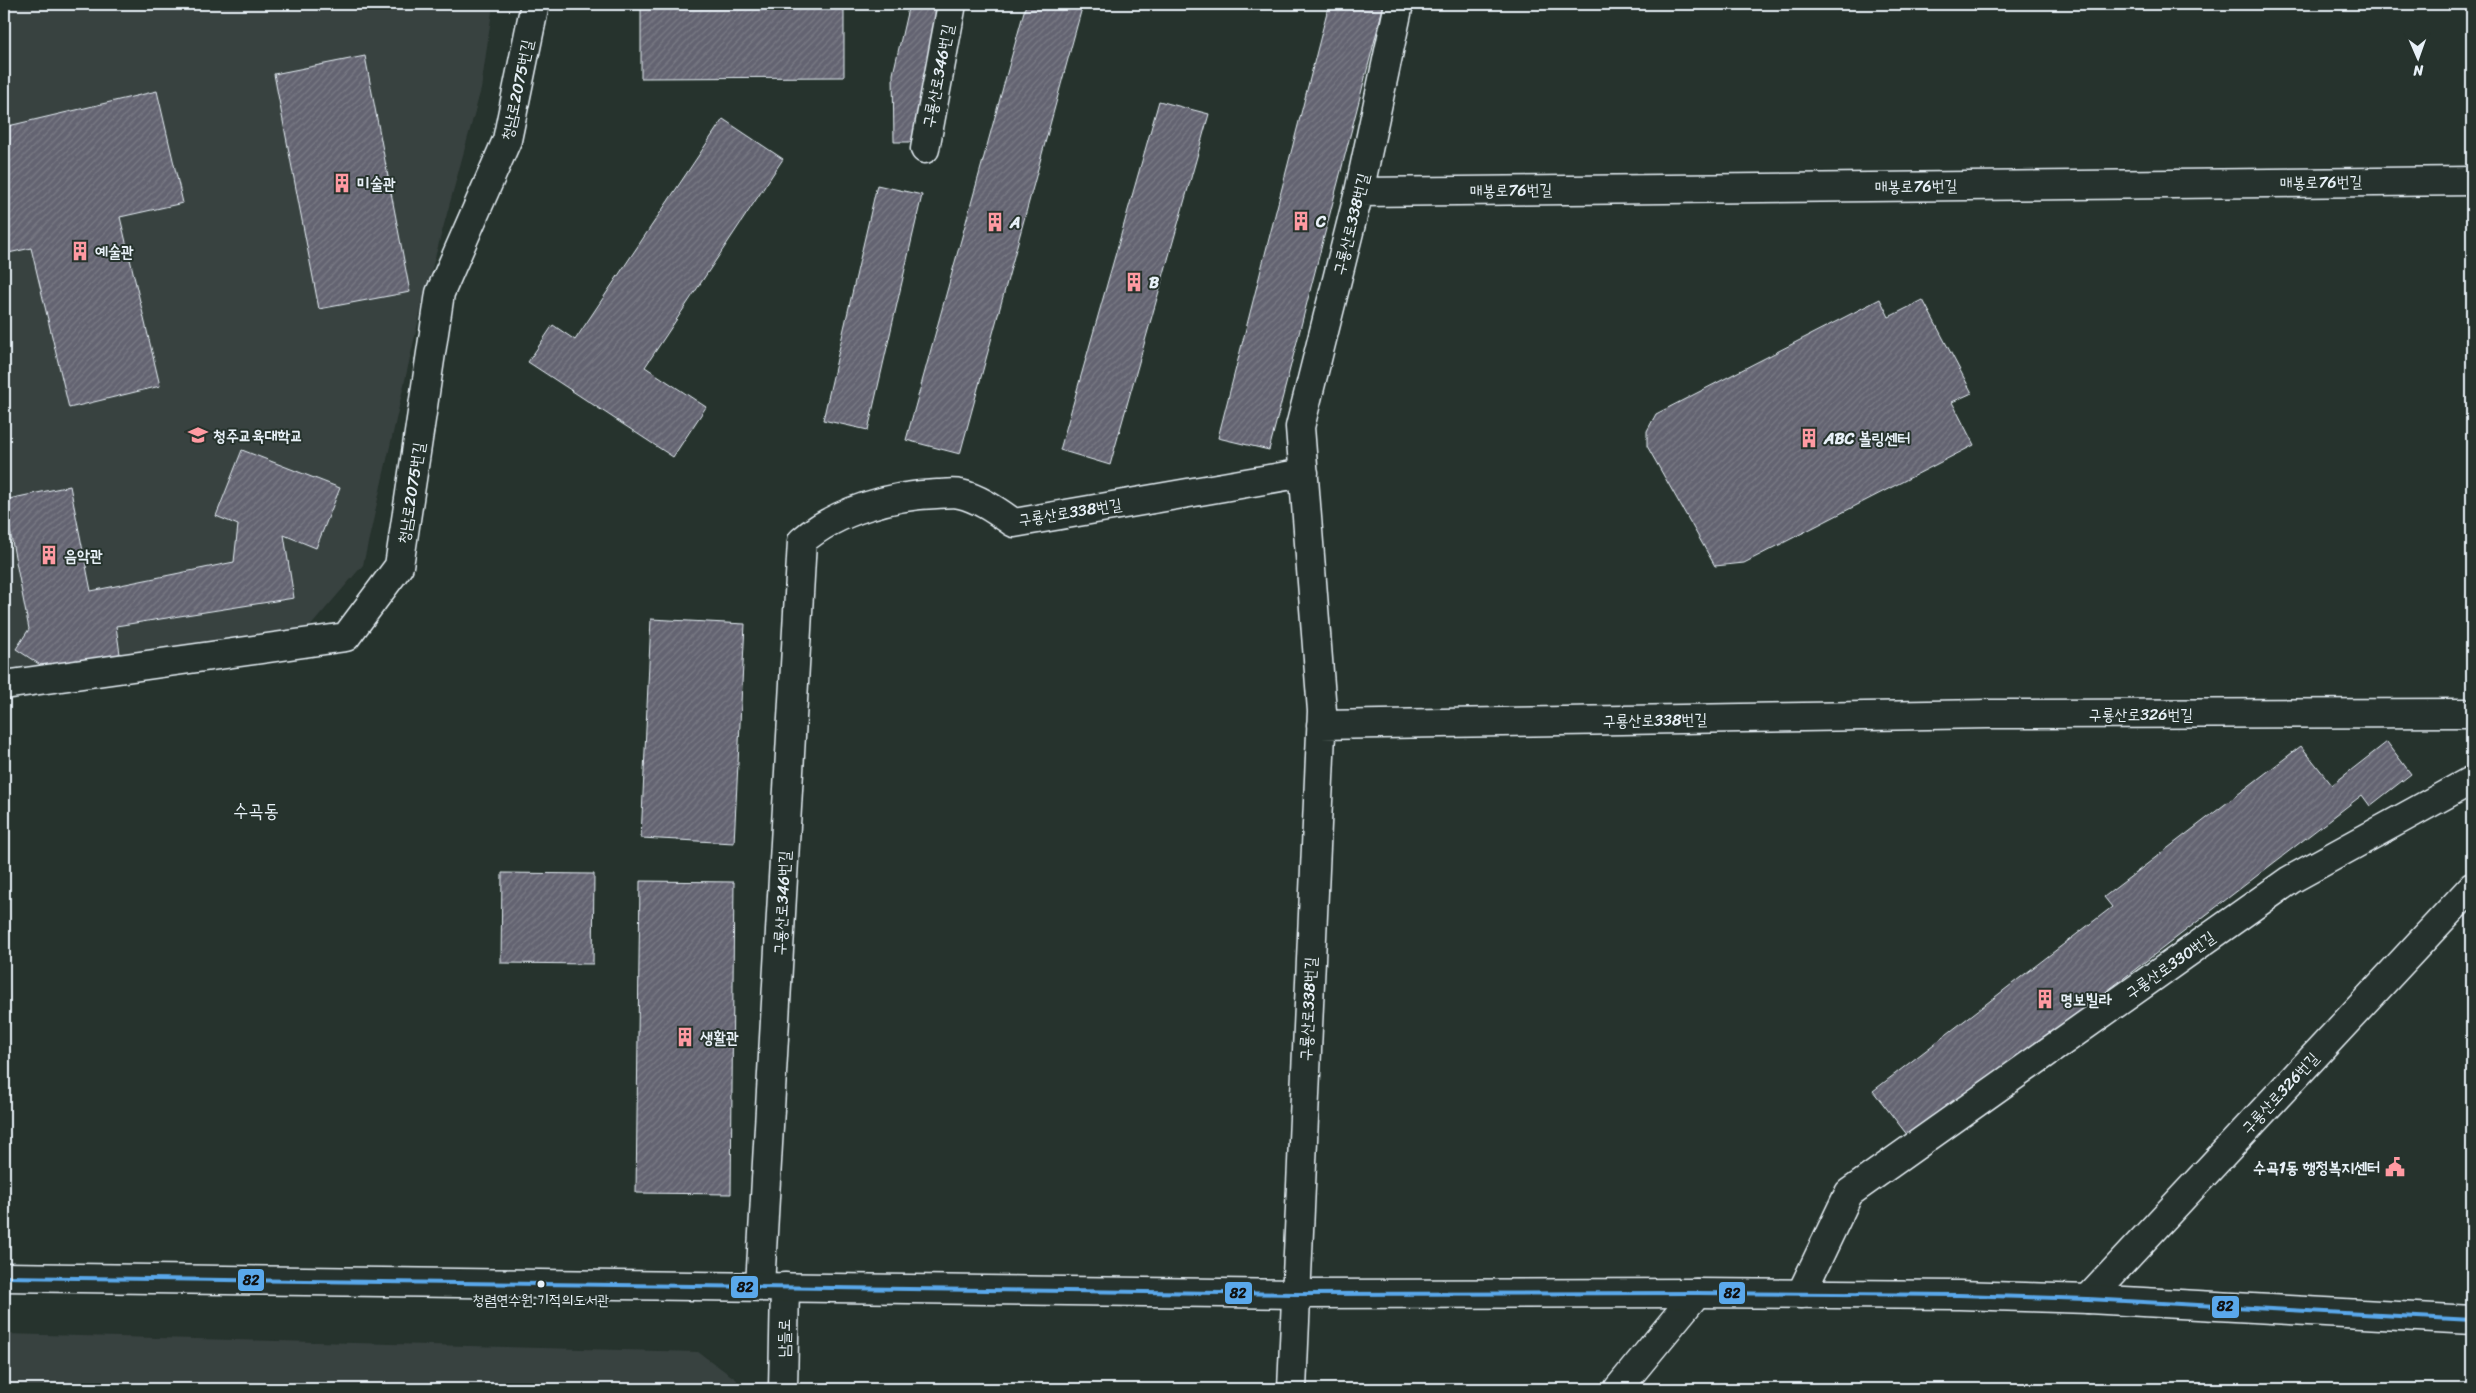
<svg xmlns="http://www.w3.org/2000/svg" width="2476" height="1393" font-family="Sriracha,'Poor Story',sans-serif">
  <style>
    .built { fill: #394241 }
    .building { fill: url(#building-hatch); stroke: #e8f1f8 }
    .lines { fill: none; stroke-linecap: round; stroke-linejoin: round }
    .minor-casing { stroke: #e8f1f8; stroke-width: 31 }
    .tertiary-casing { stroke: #e8f1f8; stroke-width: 31 }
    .minor { stroke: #26332d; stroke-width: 28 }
    .tertiary { stroke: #26332d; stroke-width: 28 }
    .bus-1-casing { stroke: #26332d; stroke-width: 8 }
    .bus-1 { stroke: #5aa8eb; stroke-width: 4 }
    .bus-dot { fill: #e8f1f8; stroke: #26332d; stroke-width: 2 }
    .labels { text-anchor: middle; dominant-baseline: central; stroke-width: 4; stroke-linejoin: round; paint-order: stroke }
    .bus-label { font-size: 15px; fill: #e8f1f8; stroke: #26332d }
    .street-label { font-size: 16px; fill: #e8f1f8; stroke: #26332d }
    .poi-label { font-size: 16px; font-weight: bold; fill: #e8f1f8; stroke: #26332d; text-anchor: start }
    .quarter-label { font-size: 19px; fill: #e8f1f8; stroke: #26332d }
    .line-badge { stroke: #26332d; stroke-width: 2 }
    .pale-badge-label { font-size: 14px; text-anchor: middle; font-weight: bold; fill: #111 }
  </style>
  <defs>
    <pattern id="building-hatch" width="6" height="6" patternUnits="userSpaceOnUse" patternTransform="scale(1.25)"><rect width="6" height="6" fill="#646471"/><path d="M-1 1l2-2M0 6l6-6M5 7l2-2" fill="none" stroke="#7a7b86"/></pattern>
  </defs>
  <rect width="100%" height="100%" fill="#26332d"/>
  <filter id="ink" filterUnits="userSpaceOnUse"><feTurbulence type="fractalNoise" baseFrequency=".02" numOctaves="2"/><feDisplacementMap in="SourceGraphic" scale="10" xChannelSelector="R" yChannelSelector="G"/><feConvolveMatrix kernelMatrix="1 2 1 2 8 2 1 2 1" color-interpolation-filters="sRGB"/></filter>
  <g filter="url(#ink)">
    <!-- built -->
    <path class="built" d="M4,4H493L481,89L422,305L363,565L308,629L4,678Z
      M4,1334L698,1352L737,1380L736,1389H4Z"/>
    <!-- building -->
    <path class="building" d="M641,4H844V77L641,78Z
      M909,4H946L914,142H894L893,74Z
      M1026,4H1083L960,454L906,440Z
      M1329,4H1384L1269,450L1218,438Z
      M365,56L410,292L319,309L274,74Z
      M157,91L183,203L120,217L160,386L69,408L31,248L4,254V127Z
      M1159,101L1209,114L1110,465L1060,450Z
      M723,119L783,159L645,367L706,407L673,457L528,362L553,325L575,340Z
      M877,185L922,195L868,430L823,420Z
      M1880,299L1889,317L1923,300L1972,393L1952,402L1974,445L1744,563L1715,566L1647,446V431L1656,414Z
      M242,450L340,488L316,548L284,535L294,598L116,626L120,654L42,666L16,649L29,629L4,500L70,486L91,591L234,562L238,525L216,516Z
      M651,619L745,624L734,843L641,838Z
      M2387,742L2411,774L2370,806L2362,795L1912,1141L1873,1091L2112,907L2104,897L2301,746L2332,785Z
      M502,873L594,874L593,964L501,963Z
      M640,881L734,882L731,1194L636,1193Z"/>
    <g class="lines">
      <defs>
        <path id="minor" d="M925,149L952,4
          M1359,192L2472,181
          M4,685L346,637L399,566L440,293L507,140L535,4
          M1321,725L1990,714L2472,713
          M760,1286L802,541C836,511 892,495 937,494C944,494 953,492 960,494C979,498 998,512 1014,523L1304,473
          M1801,1294L1849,1193L2290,880L2472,780
          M2088,1299L2472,887
          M783,1389L785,1287
          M1292,1389L1322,711L1300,427L1359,192L1399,4
          M1618,1389L1697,1293"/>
        <path id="tertiary" d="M4,1277L1295,1294L1697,1293L1959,1295L2088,1299L2472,1320"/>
      </defs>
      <!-- minor casing -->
      <use href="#minor" class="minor-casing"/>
      <!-- tertiary casing -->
      <use href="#tertiary" class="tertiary-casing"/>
      <!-- minor -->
      <use href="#minor" class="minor"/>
      <!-- tertiary -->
      <use href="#tertiary" class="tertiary"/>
      <defs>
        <path id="bus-1" d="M4,1277L1295,1294L1697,1293L1959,1295L2088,1299L2472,1320"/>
      </defs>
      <!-- bus-1 casing -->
      <use href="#bus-1" class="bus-1-casing"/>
      <!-- bus-1 -->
      <use href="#bus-1" class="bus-1"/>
    </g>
  </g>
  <!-- icons -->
  <defs>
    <symbol id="building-bare" viewBox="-9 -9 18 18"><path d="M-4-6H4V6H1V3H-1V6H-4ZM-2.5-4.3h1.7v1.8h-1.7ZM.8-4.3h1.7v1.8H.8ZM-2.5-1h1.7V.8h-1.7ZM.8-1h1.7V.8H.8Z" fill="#ff9aa2" stroke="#26332d" stroke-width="2.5" paint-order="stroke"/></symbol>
    <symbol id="university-bare" viewBox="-9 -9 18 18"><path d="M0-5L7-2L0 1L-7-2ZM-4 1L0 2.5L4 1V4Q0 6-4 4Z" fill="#ff9aa2" stroke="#26332d" stroke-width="2.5" paint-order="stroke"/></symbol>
    <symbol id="civic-bare" viewBox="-9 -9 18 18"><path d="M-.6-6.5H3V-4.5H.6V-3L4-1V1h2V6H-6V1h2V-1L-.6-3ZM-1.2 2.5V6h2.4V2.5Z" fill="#ff9aa2" stroke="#26332d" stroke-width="2.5" paint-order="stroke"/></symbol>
  </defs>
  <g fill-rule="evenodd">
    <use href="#building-bare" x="328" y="169" width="28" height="28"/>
    <use href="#building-bare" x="1287" y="207" width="28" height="28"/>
    <use href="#building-bare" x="981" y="208" width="28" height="28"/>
    <use href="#building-bare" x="66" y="237" width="28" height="28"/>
    <use href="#building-bare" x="1120" y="268" width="28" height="28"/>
    <use href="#university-bare" x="184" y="421" width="28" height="28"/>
    <use href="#building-bare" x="1795" y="424" width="28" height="28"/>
    <use href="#building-bare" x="35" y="541" width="28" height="28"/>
    <use href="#building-bare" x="2031" y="985" width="28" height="28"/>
    <use href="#building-bare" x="671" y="1023" width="28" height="28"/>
    <use href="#civic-bare" x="2381" y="1153" width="28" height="28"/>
  </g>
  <!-- markers -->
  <circle class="bus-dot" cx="541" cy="1284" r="4.5"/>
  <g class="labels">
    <!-- bus labels -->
    <g class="bus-label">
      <text x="541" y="1300">청렴연수원.기적의도서관</text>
    </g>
    <!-- street labels -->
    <g class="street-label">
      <text transform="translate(938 76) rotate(-79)">구룡산로346번길</text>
      <text transform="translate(517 90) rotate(-78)">청남로2075번길</text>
      <text transform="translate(2321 182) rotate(-1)">매봉로76번길</text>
      <text transform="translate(1916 186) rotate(-1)">매봉로76번길</text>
      <text transform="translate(1511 190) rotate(-1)">매봉로76번길</text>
      <text transform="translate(1351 224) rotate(-76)">구룡산로338번길</text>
      <text transform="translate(411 493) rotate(-81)">청남로2075번길</text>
      <text transform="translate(1070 512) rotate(-9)">구룡산로338번길</text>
      <text x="2141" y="714">구룡산로326번길</text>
      <text transform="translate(1655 720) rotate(-1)">구룡산로338번길</text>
      <text transform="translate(782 903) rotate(-87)">구룡산로346번길</text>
      <text transform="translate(2170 965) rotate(-35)">구룡산로330번길</text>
      <text transform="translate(1308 1009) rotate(-87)">구룡산로338번길</text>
      <text transform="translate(2280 1093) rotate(-47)">구룡산로326번길</text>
      <text transform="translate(784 1338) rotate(-89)">남들로</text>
    </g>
    <!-- poi labels -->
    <g class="poi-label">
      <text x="357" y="183">미술관</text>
      <text x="1316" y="221">C</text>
      <text x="1010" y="222">A</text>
      <text x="95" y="251">예술관</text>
      <text x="1149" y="282">B</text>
      <text x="213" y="435">청주교육대학교</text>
      <text x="1824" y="438">ABC 볼링센터</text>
      <text x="64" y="555">음악관</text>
      <text x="2060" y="999">명보빌라</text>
      <text x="700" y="1037">생활관</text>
      <text x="2380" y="1167" text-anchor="end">수곡1동 행정복지센터</text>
    </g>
    <!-- quarter labels -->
    <g class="quarter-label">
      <text x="256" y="810">수곡동</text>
    </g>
  </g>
  <g class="line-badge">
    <rect x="237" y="1268" width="28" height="24" rx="5" fill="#5aa8eb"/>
    <rect x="730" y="1275" width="29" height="24" rx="5" fill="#5aa8eb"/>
    <rect x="1224" y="1281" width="29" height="24" rx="5" fill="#5aa8eb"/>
    <rect x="1718" y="1281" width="28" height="24" rx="5" fill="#5aa8eb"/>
    <rect x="2211" y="1295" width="29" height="24" rx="5" fill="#5aa8eb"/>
  </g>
  <g class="pale-badge-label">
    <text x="251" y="1285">82</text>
    <text x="745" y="1292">82</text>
    <text x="1238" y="1298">82</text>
    <text x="1732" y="1298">82</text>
    <text x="2225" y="1311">82</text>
  </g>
  <!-- margin -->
  <rect width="2476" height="1393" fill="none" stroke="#26332d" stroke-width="20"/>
  <rect x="10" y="10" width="2456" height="1373" fill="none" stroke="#e8f1f8" stroke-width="2" filter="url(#ink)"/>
  <!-- north arrow -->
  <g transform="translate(2418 58) rotate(178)" stroke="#26332d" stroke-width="4" paint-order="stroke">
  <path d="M0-4L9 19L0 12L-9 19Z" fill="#e8f1f8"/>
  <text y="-8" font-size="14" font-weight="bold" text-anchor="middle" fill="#e8f1f8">N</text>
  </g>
</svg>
